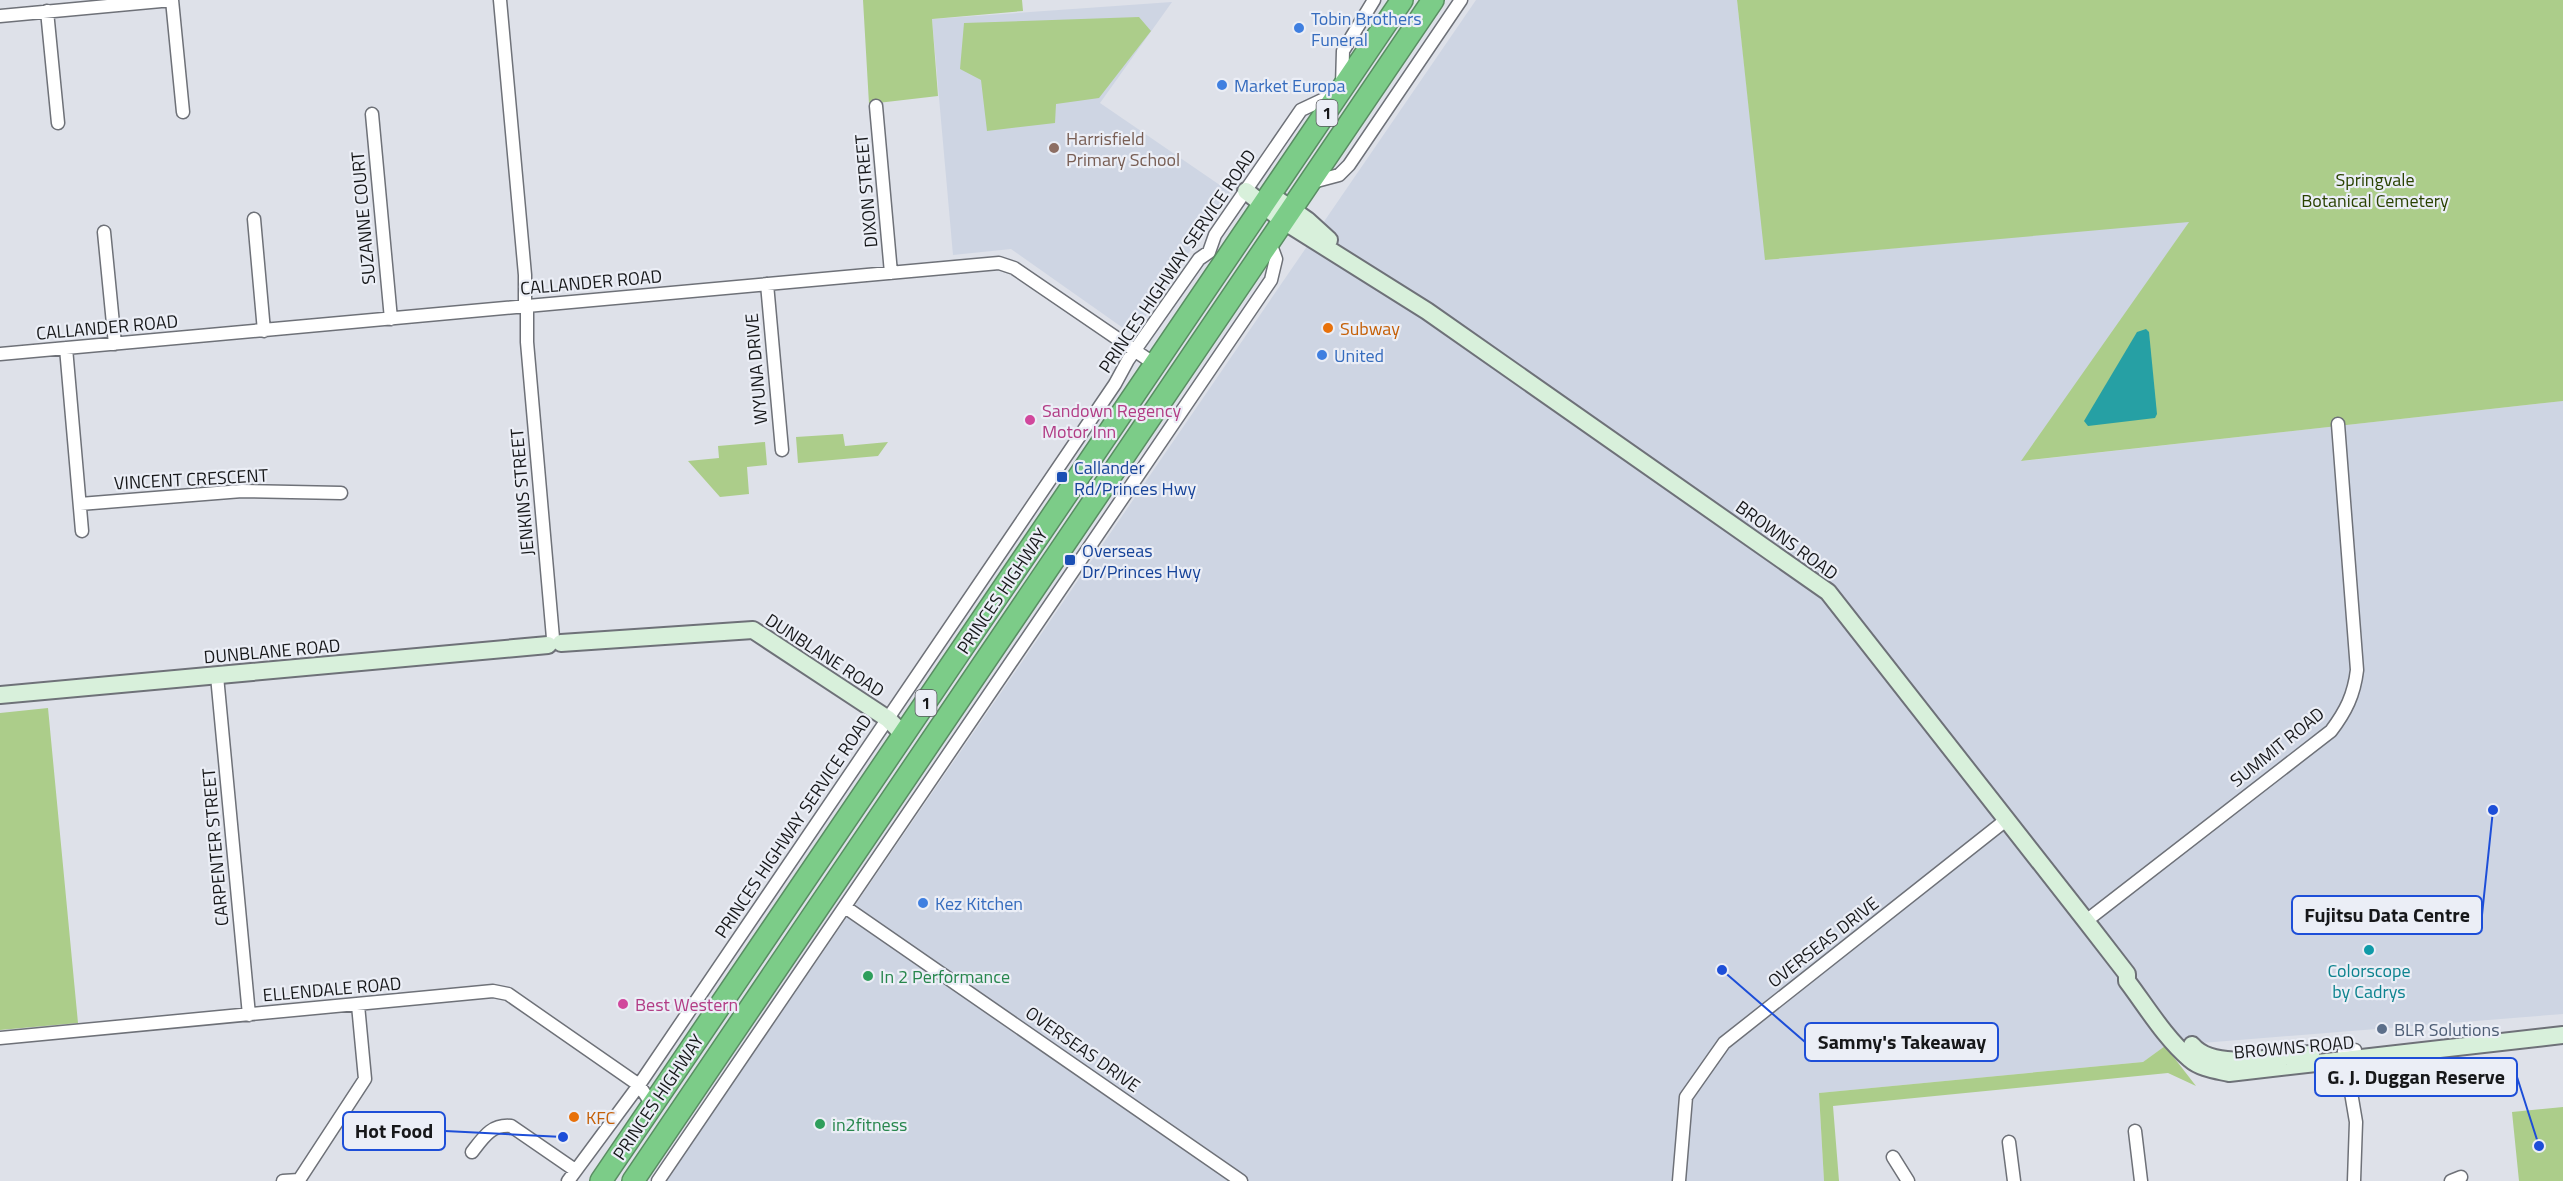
<svg xmlns="http://www.w3.org/2000/svg" width="2563" height="1181" font-family="'Titillium Web',sans-serif">
  <style>
    .built { fill: #ced5e3 }
    .green { fill: #accd8a }
    .water { fill: #26a0a4 }
    .lines { fill: none; stroke-linecap: round; stroke-linejoin: round }
    .street-casing { stroke: #6e7178; stroke-width: 15 }
    .secondary-casing { stroke: #6e7178; stroke-width: 20 }
    .highway-casing { stroke: #598d62; stroke-width: 24 }
    .street { stroke: #fff; stroke-width: 12 }
    .secondary { stroke: #d8f0db; stroke-width: 16 }
    .highway { stroke: #7ccc88; stroke-width: 21 }
    .shop-dot { fill: #3f7fe0; stroke: #ebeef6; stroke-width: 2 }
    .education-dot { fill: #8d6e63; stroke: #ebeef6; stroke-width: 2 }
    .food-dot { fill: #e8710a; stroke: #ebeef6; stroke-width: 2 }
    .hotel-dot { fill: #d1479c; stroke: #ebeef6; stroke-width: 2 }
    .transit-dot { fill: #1a4fb4; stroke: #ebeef6; stroke-width: 2 }
    .culture-dot { fill: #0f9aa8; stroke: #ebeef6; stroke-width: 2 }
    .leisure-dot { fill: #2e9e5b; stroke: #ebeef6; stroke-width: 2 }
    .service-dot { fill: #5c6f8a; stroke: #ebeef6; stroke-width: 2 }
    .labels { text-anchor: middle; dominant-baseline: central; stroke-width: 4.5; stroke-linejoin: round; paint-order: stroke }
    .shield { fill: #ebeef6; stroke: #57585c; stroke-width: 1.5 }
    .shield-label { font-size: 16px; font-weight: bold; fill: #17181a }
    .shop-label { font-size: 18px; fill: #366cbe; stroke: #ebeef6; text-anchor: start }
    .education-label { font-size: 18px; fill: #785e54; stroke: #ebeef6; text-anchor: start }
    .park-label { font-size: 18px; fill: #294200; stroke: #ebeef6 }
    .street-label { font-size: 18px; fill: #17181a; stroke: #ebeef6 }
    .food-label { font-size: 18px; fill: #c56008; stroke: #ebeef6; text-anchor: start }
    .hotel-label { font-size: 18px; fill: #b23c85; stroke: #ebeef6; text-anchor: start }
    .transit-label { font-size: 18px; fill: #164399; stroke: #ebeef6; text-anchor: start }
    .culture-label { font-size: 18px; fill: #0d838f; stroke: #ebeef6 }
    .leisure-label { font-size: 18px; fill: #27864d; stroke: #ebeef6; text-anchor: start }
    .service-label { font-size: 18px; fill: #4e5e75; stroke: #ebeef6; text-anchor: start }
    .leader { fill: none; stroke: #1d4ed8; stroke-width: 2 }
    .callout-dot { fill: #1d4ed8; stroke: #ebeef6; stroke-width: 2 }
    .callout { fill: #ebeef6; stroke: #1d4ed8; stroke-width: 2 }
    .callout-label { font-size: 20px; text-anchor: middle; font-weight: bold; fill: #17181a }
  </style>
  <rect width="100%" height="100%" fill="#dee1e9"/>
  <!-- built -->
  <path class="built" d="M1476,0H1737L1766,260L2190,221L2022,461L2563,401V1014L2165,1046L2143,1062L1819,1093L1824,1181H666Z
    M1172,2L1100,103L1230,192L1133,335L1011,249L953,255L932,19Z"/>
  <!-- green -->
  <path class="green" d="M863,0H1022L1023,11L932,19L938,96L869,104Z
    M1737,0H2563V401L2021,461L2189,222L1765,260Z
    M1139,17L1151,31L1099,98L1056,104L1055,123L987,131L981,80L960,69L964,23Z
    M843,434L845,446L888,442L878,456L798,463L796,437Z
    M765,442L767,465L747,467L749,494L720,497L688,461L719,458L718,446Z
    M48,708L78,1023L0,1030V713Z
    M2165,1046L2196,1086L2168,1073L1833,1106L1839,1181H1824L1819,1093L2143,1062Z
    M2563,1107V1181H2519L2512,1112Z"/>
  <!-- water -->
  <path class="water" d="M2146,329L2149,332L2157,414L2155,418L2088,426L2084,421L2137,332Z"/>
  <g class="lines">
    <defs>
      <path id="street" d="M172,0L183,112
        M500,0L525,275V307
        M47,11L58,123
        M0,16L172,0
        M1342,86L1343,51L1374,0
        M876,106L891,273
        M372,114L391,319
        M1309,183L1339,175L1349,165L1461,0
        M254,219L264,331
        M104,232L115,344
        M767,284L782,450
        M527,306V342L553,638
        M66,348L82,531
        M0,354L999,263L1014,268L1156,365
        M80,504L242,491L341,493
        M217,676L249,1015
        M845,907L1241,1181
        M2086,921L2331,731C2346,711 2354,695 2357,670L2338,424
        M0,1038L493,991L508,994L639,1085L647,1097L654,1101
        M2344,1051L2356,1122L2354,1181
        M2354,1088L2355,1050
        M2135,1131L2141,1181
        M2009,1142L2014,1181
        M472,1152C483,1138 491,1124 511,1126L575,1170
        M1893,1157L1908,1181
        M283,1181L299,1180L365,1079L358,1005
        M568,1181L639,1085L1115,384L1128,360L1199,259L1209,252L1215,235L1301,110L1337,93
        M658,1181L1271,280L1276,259L1269,240
        M1679,1181L1686,1097L1724,1043L2006,820
        M2451,1181L2461,1177"/>
      <path id="secondary" d="M1246,191L1282,220L1427,311L1828,592L2086,921L2127,974V981C2146,1006 2165,1038 2190,1059C2200,1068 2216,1070 2229,1073L2563,1035
        M1271,195L1307,220L1329,240
        M561,643L753,630L888,719L904,735
        M0,695L548,645
        M2192,1045C2214,1072 2279,1056 2311,1054"/>
      <path id="highway" d="M601,1181L1402,0
        M633,1181L1433,0"/>
    </defs>
    <!-- street casing -->
    <use href="#street" class="street-casing"/>
    <!-- secondary casing -->
    <use href="#secondary" class="secondary-casing"/>
    <!-- highway casing -->
    <use href="#highway" class="highway-casing"/>
    <!-- street -->
    <use href="#street" class="street"/>
    <!-- secondary -->
    <use href="#secondary" class="secondary"/>
    <!-- highway -->
    <use href="#highway" class="highway"/>
  </g>
  <!-- markers -->
  <g class="shop-dot">
    <circle cx="1299" cy="28" r="6"/>
    <circle cx="1222" cy="85" r="6"/>
    <circle cx="1322" cy="355" r="6"/>
    <circle cx="923" cy="903" r="6"/>
  </g>
  <circle class="education-dot" cx="1054" cy="148" r="6"/>
  <g class="food-dot">
    <circle cx="1328" cy="328" r="6"/>
    <circle cx="574" cy="1117" r="6"/>
  </g>
  <g class="hotel-dot">
    <circle cx="1030" cy="420" r="6"/>
    <circle cx="623" cy="1004" r="6"/>
  </g>
  <g class="transit-dot">
    <rect x="1056" y="471" width="12" height="12" rx="3"/>
    <rect x="1064" y="554" width="12" height="12" rx="3"/>
  </g>
  <circle class="culture-dot" cx="2369" cy="950" r="6"/>
  <g class="leisure-dot">
    <circle cx="868" cy="976" r="6"/>
    <circle cx="820" cy="1124" r="6"/>
  </g>
  <circle class="service-dot" cx="2382" cy="1029" r="6"/>
  <g class="labels">
    <!-- shield labels -->
    <g class="shield">
      <rect x="1316.5" y="100" width="21" height="26" rx="4.5"/>
      <rect x="915.5" y="690" width="21" height="26" rx="4.5"/>
    </g>
    <g class="shield-label">
      <text x="1327" y="113">1</text>
      <text x="926" y="703">1</text>
    </g>
    <!-- shop labels -->
    <g class="shop-label">
      <text x="1311" y="18">Tobin Brothers<tspan x="1311" dy="21">Funeral</tspan></text>
      <text x="1234" y="85">Market Europa</text>
      <text x="1334" y="355">United</text>
      <text x="935" y="903">Kez Kitchen</text>
    </g>
    <!-- education labels -->
    <g class="education-label">
      <text x="1066" y="138">Harrisfield<tspan x="1066" dy="21">Primary School</tspan></text>
    </g>
    <!-- park labels -->
    <g class="park-label">
      <text x="2375" y="179">Springvale<tspan x="2375" dy="21">Botanical Cemetery</tspan></text>
    </g>
    <!-- street labels -->
    <g class="street-label">
      <text transform="translate(866 191) rotate(-95)">DIXON STREET</text>
      <text transform="translate(363 218) rotate(-95)">SUZANNE COURT</text>
      <text transform="translate(1177 261) rotate(-56)">PRINCES HIGHWAY SERVICE ROAD</text>
      <text transform="translate(591 282) rotate(-5)">CALLANDER ROAD</text>
      <text transform="translate(107 327) rotate(-5)">CALLANDER ROAD</text>
      <text transform="translate(756 369) rotate(-95)">WYUNA DRIVE</text>
      <text transform="translate(191 479) rotate(-3)">VINCENT CRESCENT</text>
      <text transform="translate(522 492) rotate(-95)">JENKINS STREET</text>
      <text transform="translate(1787 540) rotate(36)">BROWNS ROAD</text>
      <text transform="translate(1002 591) rotate(-56)">PRINCES HIGHWAY</text>
      <text transform="translate(272 651) rotate(-5)">DUNBLANE ROAD</text>
      <text transform="translate(825 655) rotate(33)">DUNBLANE ROAD</text>
      <text transform="translate(2277 747) rotate(-39)">SUMMIT ROAD</text>
      <text transform="translate(793 826) rotate(-56)">PRINCES HIGHWAY SERVICE ROAD</text>
      <text transform="translate(215 847) rotate(-95)">CARPENTER STREET</text>
      <text transform="translate(1823 942) rotate(-38)">OVERSEAS DRIVE</text>
      <text transform="translate(332 989) rotate(-5)">ELLENDALE ROAD</text>
      <text transform="translate(2294 1047) rotate(-5)">BROWNS ROAD</text>
      <text transform="translate(1083 1049) rotate(35)">OVERSEAS DRIVE</text>
      <text transform="translate(658 1097) rotate(-56)">PRINCES HIGHWAY</text>
    </g>
    <!-- food labels -->
    <g class="food-label">
      <text x="1340" y="328">Subway</text>
      <text x="586" y="1117">KFC</text>
    </g>
    <!-- hotel labels -->
    <g class="hotel-label">
      <text x="1042" y="410">Sandown Regency<tspan x="1042" dy="21">Motor Inn</tspan></text>
      <text x="635" y="1004">Best Western</text>
    </g>
    <!-- transit labels -->
    <g class="transit-label">
      <text x="1074" y="467">Callander<tspan x="1074" dy="21">Rd/Princes Hwy</tspan></text>
      <text x="1082" y="550">Overseas<tspan x="1082" dy="21">Dr/Princes Hwy</tspan></text>
    </g>
    <!-- culture labels -->
    <g class="culture-label">
      <text x="2369" y="970">Colorscope<tspan x="2369" dy="21">by Cadrys</tspan></text>
    </g>
    <!-- leisure labels -->
    <g class="leisure-label">
      <text x="880" y="976">In 2 Performance</text>
      <text x="832" y="1124">in2fitness</text>
    </g>
    <!-- service labels -->
    <g class="service-label">
      <text x="2394" y="1029">BLR Solutions</text>
    </g>
  </g>
  <!-- callouts -->
  <path class="leader" d="M2493 810L2482 915M1722 970L1805 1042M2539 1146L2517 1077M563 1137L445 1131"/>
  <g class="callout-dot">
    <circle cx="2493" cy="810" r="6"/>
    <circle cx="1722" cy="970" r="6"/>
    <circle cx="2539" cy="1146" r="6"/>
    <circle cx="563" cy="1137" r="6"/>
  </g>
  <g class="callout">
    <rect x="2292" y="896" width="190" height="38" rx="6"/>
    <rect x="1805" y="1023" width="193" height="38" rx="6"/>
    <rect x="2315" y="1058" width="202" height="38" rx="6"/>
    <rect x="343" y="1112" width="102" height="38" rx="6"/>
  </g>
  <g class="callout-label">
    <text x="2387" y="922">Fujitsu Data Centre</text>
    <text x="1902" y="1049">Sammy's Takeaway</text>
    <text x="2416" y="1084">G. J. Duggan Reserve</text>
    <text x="394" y="1138">Hot Food</text>
  </g>
</svg>
